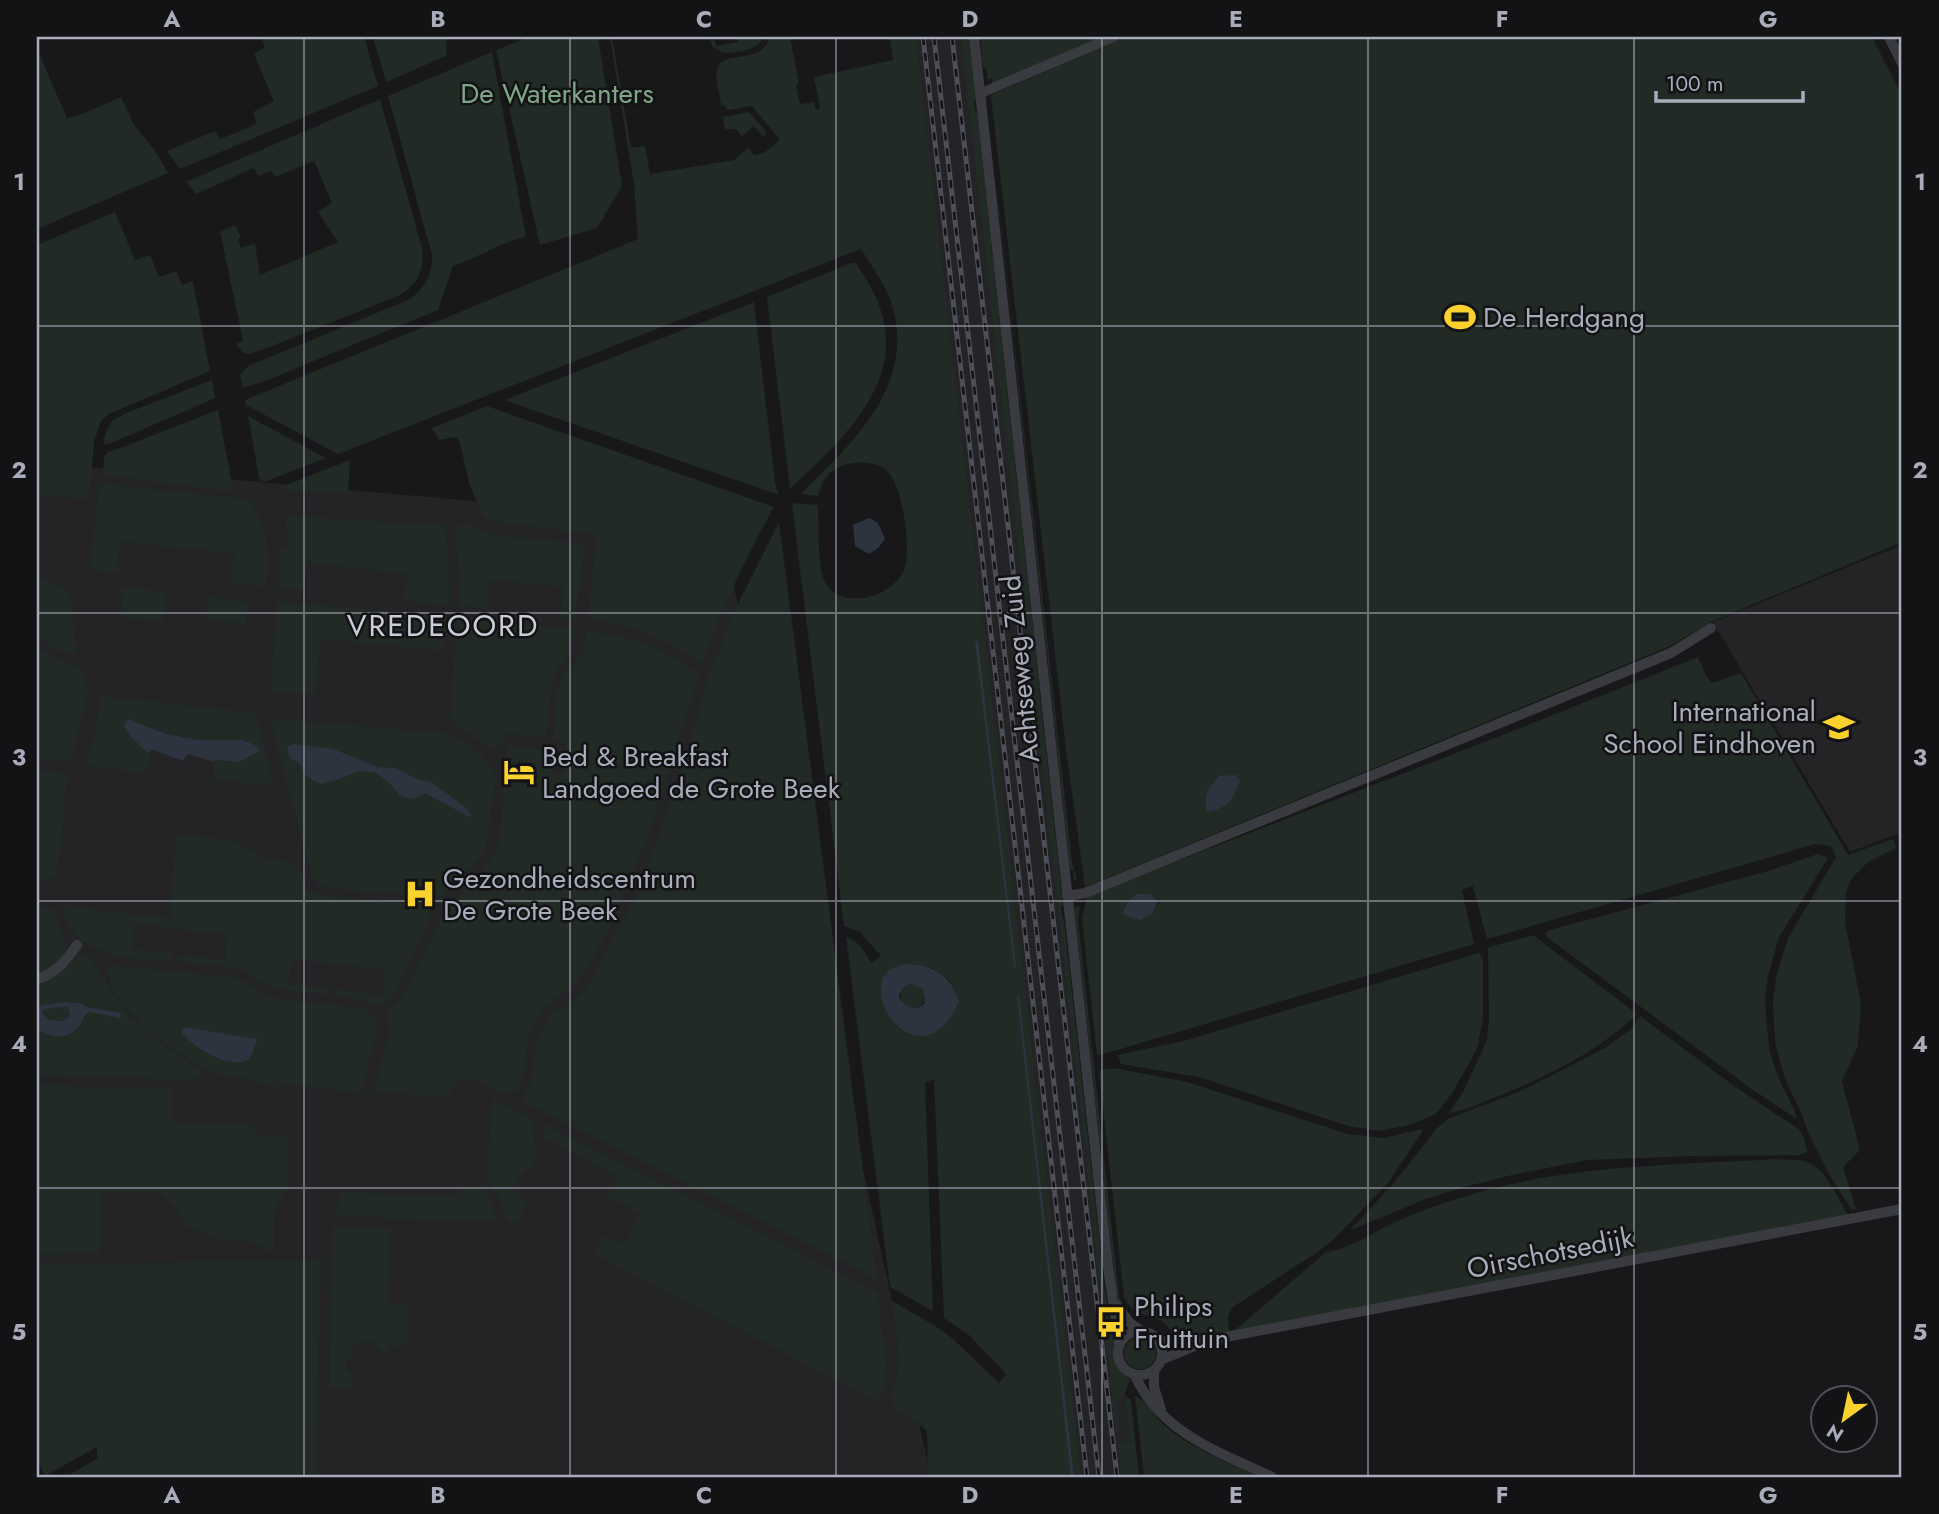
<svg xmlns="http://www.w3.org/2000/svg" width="1939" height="1514" font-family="Jost,sans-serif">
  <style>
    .built { fill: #242427 }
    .green { fill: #212a24; fill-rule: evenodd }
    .water { fill: #2d343f; fill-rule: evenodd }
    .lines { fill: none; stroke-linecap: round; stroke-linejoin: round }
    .minor { stroke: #3a3b41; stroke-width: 10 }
    .rail-casing { stroke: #4d4e56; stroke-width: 5 }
    .rail { stroke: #131315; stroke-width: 2.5; stroke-dasharray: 8; stroke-linecap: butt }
    .grid { fill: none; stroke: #a9acba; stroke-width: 2; stroke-opacity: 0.55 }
    .labels { text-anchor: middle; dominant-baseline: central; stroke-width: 5; stroke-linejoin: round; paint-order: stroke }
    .park-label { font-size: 28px; fill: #7fa687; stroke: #131315 }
    .poi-label { font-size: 28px; fill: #a9acba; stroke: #131315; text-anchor: start }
    .street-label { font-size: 28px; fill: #a9acba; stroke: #131315 }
    .neighbourhood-label { font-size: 30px; letter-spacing: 2px; fill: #cbccd6; stroke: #131315 }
    .neatline { fill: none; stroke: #a9acba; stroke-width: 2.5 }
    .grid-label { font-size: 23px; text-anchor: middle; font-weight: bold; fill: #a9acba }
  </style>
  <rect width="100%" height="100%" fill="#18181a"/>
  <!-- built -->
  <path class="built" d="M898,37H966L1064,940L1113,1377L1120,1389L1129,1399L1139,1477H1066Z
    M37,462L720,523L931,1477H128L37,1265Z
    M1902,545V832L1850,852L1713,622Z"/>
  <!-- green -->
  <path class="green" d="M261,37H364L378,86L180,169L167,151L215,131L220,139L253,126L257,123L253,112L274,101L254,54L265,47Z
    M373,37H447L446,56L386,82Z
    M529,37H598L622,186L597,228L540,245L496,50Z
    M610,37H612L631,148L645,146L650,174L734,160L748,148L754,155L764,153L780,140L752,106L728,110L724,105H721C720,95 715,81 717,71C720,48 761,67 770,37H790L799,84L796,85L800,104L814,102L816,110L820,109L814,77L893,60L890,37H916L1081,1477H928L927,1432C919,1420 898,1415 893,1405C889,1396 897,1382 898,1373C900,1349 895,1324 892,1301L937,1327L952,1338L999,1383L1006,1374L969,1335L944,1318L934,1079L925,1083L933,1311L890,1287L846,937C859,940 865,952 871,963L881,956L860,932L844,926L792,505L796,503L818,505C819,522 817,571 826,584C844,612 896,596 905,567C911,547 903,490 889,473C876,458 844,460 830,473C823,480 821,487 818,496L801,494C852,443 916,386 892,305C886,285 872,267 861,249L338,454L246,405L245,400L638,239L634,184ZM931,967L951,982L897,1027C886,1010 882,1003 881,983Z
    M710,37H714L716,46L738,42V37H763C757,52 738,52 723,53L712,46Z
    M961,37H969L976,99L974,100L975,111H977L1063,906H1061L1062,919H1064L1105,1291L1109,1311L1107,1312L1110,1323H1112L1115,1342L1113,1351L1115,1362L1118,1369L1130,1380L1124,1396L1116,1398L1119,1431L1116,1432Z
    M980,37H1108L993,84L992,78L988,80L986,68H983Z
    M1127,37H1872L1902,96V542L1711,622L1668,647L1085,887L1066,749L991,96L993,94Z
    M37,49L67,118L77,116L121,97L134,125L154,149L168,173L37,229Z
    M492,52L526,237C500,242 478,258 453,266L438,310L265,381L243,388L240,375L248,366L408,300C425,289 432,276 432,255L388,96Z
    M987,97L1072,863L1077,879L1074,880L1073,870H1070Z
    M380,99L422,248C424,270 419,283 400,295L267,348L250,354L242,352L236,344L243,340L220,232L235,225L241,237L238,239L241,248L255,244L260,275L338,242L318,212L332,203L314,161L275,177L271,171L258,176L254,168L196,194L186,182Z
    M749,112L767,133L763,137L754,126L742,136L736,129H725L723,117Z
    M115,212L135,260L150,255L159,277L176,271L182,285L193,281L210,371L109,414L101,421L94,442L89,499L37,496V245Z
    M851,263H856C865,278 876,293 881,311C905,386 838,443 790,489L767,297Z
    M754,302L775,483L779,495L504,400Z
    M212,380L215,398L109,444H103L106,432L112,421L126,413Z
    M487,406L774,507C746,557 722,608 702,663L671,644L637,628L589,620L588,616L597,534L504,523L484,517L470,486L459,440L455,437L439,440L432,428Z
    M218,410L233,489L226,491L103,475L104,457L107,453Z
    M248,416L326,458L264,482L259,478Z
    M350,460L348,493L276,489Z
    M103,484L247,499C254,504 256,511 259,518C270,541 268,562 266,587L231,583L234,554L120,541L117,573L90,569L98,496L100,486Z
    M287,516L444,525L449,564V605L402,600L409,574L307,562L303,590L278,588L280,549L290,547L285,518Z
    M779,522L877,1279L525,1103L523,1097L531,1083L536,1047L540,1032L546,1022L552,1014L578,997L593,978L635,897L661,831L689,747L706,684L734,612Z
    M465,523L481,532L492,535L585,544L575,619L560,617L563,587L490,580L488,609L460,606L456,531L457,526Z
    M37,578L67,590L71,595L76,653C62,656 49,644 37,638Z
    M123,587L166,592L163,621L120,617Z
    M208,597L248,602L246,624L205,619Z
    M277,601L447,617L443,651L321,639L315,695L271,691Z
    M457,618L574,630L570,654L556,670L553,678L546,738L508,734L505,736L500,746L496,748L488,747L450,720Z
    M586,631C636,636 657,647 699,674L657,813L610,927L596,953L577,982L569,989L546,1005L539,1013L528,1039L524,1073L519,1089L507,1094L495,1092L482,1082L463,1079L452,1086L451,1092L446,1098L373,1091L390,1033L386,1012L401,999L439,923L451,905L494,856L498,847L500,836L508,745L554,750L552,774H563L565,743L553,739L557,689C561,669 572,669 581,655C585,649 585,638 586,631Z
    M37,649L82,670L88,695L70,762L37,760Z
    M1698,657L1706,676L1712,683L1741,673L1848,855L1893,839L1896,848L1868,862L1852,878L1846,891L1845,922L1861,1004L1858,1046L1842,1081L1860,1150L1843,1167L1856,1209L1852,1210L1828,1173L1808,1132L1800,1110L1785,1079L1776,1047L1774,1027L1773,1001L1776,977L1788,938L1836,857L1831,846L1815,844L1487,939L1473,886L1462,890L1474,944L1097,1056L1082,919L1087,896L1518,729Z
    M101,696L253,713L257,717L274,786L213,780L215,760L259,750L257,746L243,740H199L166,734L135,720L143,747L151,756L145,773L86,765L95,734Z
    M270,718L450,734L481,753L496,774L486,847L481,856L460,875L441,899L329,888L318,885L312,878ZM357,760L378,767L396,768L416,779L431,782L467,816L425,793L400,796L391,784L376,773L359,771L337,780L305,775L299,763Z
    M37,771L68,774L58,866L56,873L46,880L37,879Z
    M176,834L229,840L239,843L265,859L298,863L307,890L315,894L424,906L432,914L394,994L385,1003L376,1005L367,1001L337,995L338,989L382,995L384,970L292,959L288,984L330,988L329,995L276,989L260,982L243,969L179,962V956L225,960L227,935L134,924L131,949L172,953V962C137,958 88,960 68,924C62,915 61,909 67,899L69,907L170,918Z
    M1818,854L1828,858L1779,937L1768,976L1765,1001L1769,1049L1778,1077L1794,1109L1797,1119L1753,1090L1548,938L1545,933L1550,930L1768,871Z
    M37,904L55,910C62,945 81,956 37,975Z
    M1080,906L1078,919L1117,1278L1119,1297L1125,1309L1120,1303L1116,1292L1074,907Z
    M1533,935L1637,1014C1598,1052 1546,1077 1496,1097C1481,1103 1464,1111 1449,1113L1464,1090L1487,1040L1489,1018L1488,949L1489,947Z
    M1479,953L1483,960V1019L1477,1049L1453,1092L1436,1114L1409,1125L1380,1131L1348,1126L1199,1077L1121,1064L1118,1055L1187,1040Z
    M80,955L90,959L129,1016L165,1047L201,1070L200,1077L195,1079L185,1080L37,1074V1029C53,1040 64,1037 78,1025C83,1021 84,1016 89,1012L120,1017C93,1006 65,997 37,1007V983L61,971Z
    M110,965L239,978L265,995L279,999L362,1008L373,1015L378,1025L361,1092L284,1084L281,1088C266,1085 253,1080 238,1076L234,1078C227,1076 220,1075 213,1072C180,1057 109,1008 107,968ZM184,1027L256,1039C256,1047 252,1052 250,1059Z
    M901 996a12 12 0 1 1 24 0a12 12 0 1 1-24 0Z
    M66,1007L68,1008L70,1015L63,1021L49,1020L42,1013V1011L50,1008Z
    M1640,1016L1734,1086L1800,1130L1805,1141L1807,1152L1800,1155L1691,1156L1588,1160L1516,1174L1468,1186L1426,1199L1353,1229H1351L1393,1184L1437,1128L1448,1119L1523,1090L1605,1048L1631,1029Z
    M1106,1069H1119L1187,1082L1348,1134L1384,1138L1417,1130L1422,1129V1132L1388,1183L1332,1241L1316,1253L1233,1307L1228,1316L1229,1332L1205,1337H1177C1171,1332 1168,1325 1161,1321C1143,1310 1136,1320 1124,1297L1099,1071Z
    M37,1085L172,1089L171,1122L249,1125L254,1129L258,1136L289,1137L288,1189L275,1206L274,1252H270L257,1244L243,1241H223L188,1227L176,1208L161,1194L101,1192L100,1253L37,1255Z
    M492,1098L532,1119L537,1158L533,1166L523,1171L512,1191L527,1200L518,1223L507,1220L503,1206L488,1180L487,1174Z
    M542,1123L878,1293L887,1372C885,1383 883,1392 876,1401L595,1254L604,1235L625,1245L640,1213L601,1193C609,1195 612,1192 616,1185L613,1175L552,1141L543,1138Z
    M1776,1159C1785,1160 1795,1159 1804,1161C1824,1165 1838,1198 1848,1215L1234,1331L1326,1252C1348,1250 1373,1232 1394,1223C1421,1210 1450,1201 1479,1192C1575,1165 1677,1165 1776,1159Z
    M470,1185C488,1188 491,1201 496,1217L492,1222L335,1216L342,1192L451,1197Z
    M333,1226L390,1228L387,1304L408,1305L407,1332H410V1340L400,1346H387V1356L381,1355V1348L376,1347V1342H361L360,1344H351V1358H346V1371H351V1388L329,1389Z
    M321,1261L315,1477H65L97,1459V1447L45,1476L37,1459V1265L55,1263Z
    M1124 1353a16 16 0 1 1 32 0a16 16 0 1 1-32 0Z
    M1135,1396C1147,1400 1153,1414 1162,1423C1188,1448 1227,1461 1258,1477H1144Z
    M1130,1398L1131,1400L1139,1477H1122L1118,1443L1131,1441L1126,1405V1400Z"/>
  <!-- water -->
  <path class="water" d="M869,518L878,523L885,539L878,548L869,554L855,546L853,525Z
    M975,641H978L1016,967H1014Z
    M129,719L166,734L199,740H243L257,746L260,751L239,762L215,760L214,762L188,754L183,761L151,749L149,754L131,737L124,727L125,722Z
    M294,744L333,749L378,767L396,768L416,779L431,782L468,809L472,817L467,816L425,793L413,799L400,796L391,784L376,773L359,771L337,780L320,784L305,775L299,763L290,758L287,747Z
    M1236,775L1240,781C1231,801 1231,807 1207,812C1203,794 1208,789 1219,776Z
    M1136,894H1150L1157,901L1153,913L1140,920L1129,917L1123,913L1127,903Z
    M907,964C935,966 949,974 959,1001C954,1012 947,1025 937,1031C910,1048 882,1018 881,992C881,987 881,981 884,976C889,968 899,966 907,964ZM912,984L923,989L925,998L924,1004C914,1012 904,1007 899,997C901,990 905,985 912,984Z
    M1017,995H1019L1074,1477H1071Z
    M65,1002L80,1003L87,1007L120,1013L121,1016L120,1018L89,1012C83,1016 83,1020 79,1026C68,1041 50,1038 37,1029V1007C47,1003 55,1004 65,1002ZM66,1007L68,1008L70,1015L63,1021L49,1020L42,1013V1011L50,1008Z
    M184,1027L257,1039C256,1047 252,1052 250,1059C230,1071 195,1048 182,1033Z"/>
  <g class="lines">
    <!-- minor -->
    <path class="minor" d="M974,37L1108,1267L1119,1342
      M1889,37L1902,63
      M981,93L1114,37
      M1067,896L1085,893L1671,653L1711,628
      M37,979C55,974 67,960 77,945
      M1115,1303L1129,1322L1140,1330
      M1118 1353a22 22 0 1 1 44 0a22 22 0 1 1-44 0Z
      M1159,1341H1202
      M1161,1360L1207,1341L1231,1336L1902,1209
      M1154,1370V1387L1161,1410
      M1134,1374C1161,1433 1217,1451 1272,1477"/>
    <defs>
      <path id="rail" d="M923,37L1087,1477
        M934,37L1099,1477
        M952,37L1117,1477"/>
    </defs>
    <!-- rail casing -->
    <use href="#rail" class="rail-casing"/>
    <!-- rail -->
    <use href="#rail" class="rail"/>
  </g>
  <!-- grid -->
  <path class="grid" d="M304,37V1477M570,37V1477M836,37V1477M1102,37V1477M1368,37V1477M1634,37V1477M37,326H1902M37,613H1902M37,901H1902M37,1188H1902"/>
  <!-- icons -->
  <defs>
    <symbol id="stadium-bare" viewBox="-9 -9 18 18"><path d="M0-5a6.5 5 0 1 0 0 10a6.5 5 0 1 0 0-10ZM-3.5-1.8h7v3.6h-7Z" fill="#fbd12e" stroke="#131315" stroke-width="2.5" paint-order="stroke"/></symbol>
    <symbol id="school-bare" viewBox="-9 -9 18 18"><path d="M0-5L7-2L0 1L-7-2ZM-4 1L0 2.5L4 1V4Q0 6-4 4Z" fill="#fbd12e" stroke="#131315" stroke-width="2.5" paint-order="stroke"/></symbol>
    <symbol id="hotel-bare" viewBox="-9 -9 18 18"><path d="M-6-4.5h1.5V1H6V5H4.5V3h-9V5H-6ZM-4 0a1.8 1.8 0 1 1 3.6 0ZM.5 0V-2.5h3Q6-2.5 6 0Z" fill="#fbd12e" stroke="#131315" stroke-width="2.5" paint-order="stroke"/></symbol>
    <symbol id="hospital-bare" viewBox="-9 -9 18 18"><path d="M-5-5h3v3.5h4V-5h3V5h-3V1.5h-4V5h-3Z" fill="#fbd12e" stroke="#131315" stroke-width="2.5" paint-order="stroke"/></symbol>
    <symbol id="bus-bare" viewBox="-9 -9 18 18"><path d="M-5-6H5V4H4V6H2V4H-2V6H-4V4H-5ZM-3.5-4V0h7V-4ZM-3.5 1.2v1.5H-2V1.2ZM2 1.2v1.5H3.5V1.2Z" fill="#fbd12e" stroke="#131315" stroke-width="2.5" paint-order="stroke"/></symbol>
  </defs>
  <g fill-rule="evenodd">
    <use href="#stadium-bare" x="1438" y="295" width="44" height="44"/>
    <use href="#school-bare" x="1817" y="705" width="44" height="44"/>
    <use href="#hotel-bare" x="497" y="750" width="44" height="44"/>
    <use href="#hospital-bare" x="398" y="872" width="44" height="44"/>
    <use href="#bus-bare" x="1089" y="1300" width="44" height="44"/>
  </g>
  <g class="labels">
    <!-- park labels -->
    <g class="park-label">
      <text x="557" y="93">De Waterkanters</text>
    </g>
    <!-- poi labels -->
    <g class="poi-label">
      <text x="1483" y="317">De Herdgang</text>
      <text x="1816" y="711" text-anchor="end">International<tspan x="1816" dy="32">School Eindhoven</tspan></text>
      <text x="542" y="756">Bed &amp; Breakfast<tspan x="542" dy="32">Landgoed de Grote Beek</tspan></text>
      <text x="443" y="878">Gezondheidscentrum<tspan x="443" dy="32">De Grote Beek</tspan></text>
      <text x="1134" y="1306">Philips<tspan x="1134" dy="32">Fruittuin</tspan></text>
    </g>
    <!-- street labels -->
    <g class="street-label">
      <text transform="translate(1020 669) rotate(-96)">Achtseweg Zuid</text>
      <text transform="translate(1550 1253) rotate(-11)">Oirschotsedijk</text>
    </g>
    <!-- neighbourhood labels -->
    <g class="neighbourhood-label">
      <text x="443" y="625">VREDEOORD</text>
    </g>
  </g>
  <!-- border -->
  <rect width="1939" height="1514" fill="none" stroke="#131315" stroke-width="77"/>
  <!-- north arrow -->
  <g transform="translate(1844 1419) rotate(213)"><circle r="33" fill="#131315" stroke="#4f5057" stroke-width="2"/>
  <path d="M0-5L12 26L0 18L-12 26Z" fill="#fbd12e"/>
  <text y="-10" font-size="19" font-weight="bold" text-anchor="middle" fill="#a9acba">N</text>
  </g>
  <!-- scale -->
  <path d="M1656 91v10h147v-10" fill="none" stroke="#a9acba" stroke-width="3.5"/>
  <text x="1666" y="91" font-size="21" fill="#a9acba" stroke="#131315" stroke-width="5" paint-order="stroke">100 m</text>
  <rect x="38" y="38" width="1862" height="1438" class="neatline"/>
  <g class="grid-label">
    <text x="172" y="27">A</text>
    <text x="438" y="27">B</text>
    <text x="704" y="27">C</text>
    <text x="970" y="27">D</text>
    <text x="1236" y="27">E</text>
    <text x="1502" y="27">F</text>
    <text x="1768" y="27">G</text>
    <text x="19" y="190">1</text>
    <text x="1920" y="190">1</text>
    <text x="19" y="478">2</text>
    <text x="1920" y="478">2</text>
    <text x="19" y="765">3</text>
    <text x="1920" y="765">3</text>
    <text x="19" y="1052">4</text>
    <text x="1920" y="1052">4</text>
    <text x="19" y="1340">5</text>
    <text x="1920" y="1340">5</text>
    <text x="172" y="1503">A</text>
    <text x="438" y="1503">B</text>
    <text x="704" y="1503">C</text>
    <text x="970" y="1503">D</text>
    <text x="1236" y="1503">E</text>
    <text x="1502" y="1503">F</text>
    <text x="1768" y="1503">G</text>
  </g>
</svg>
